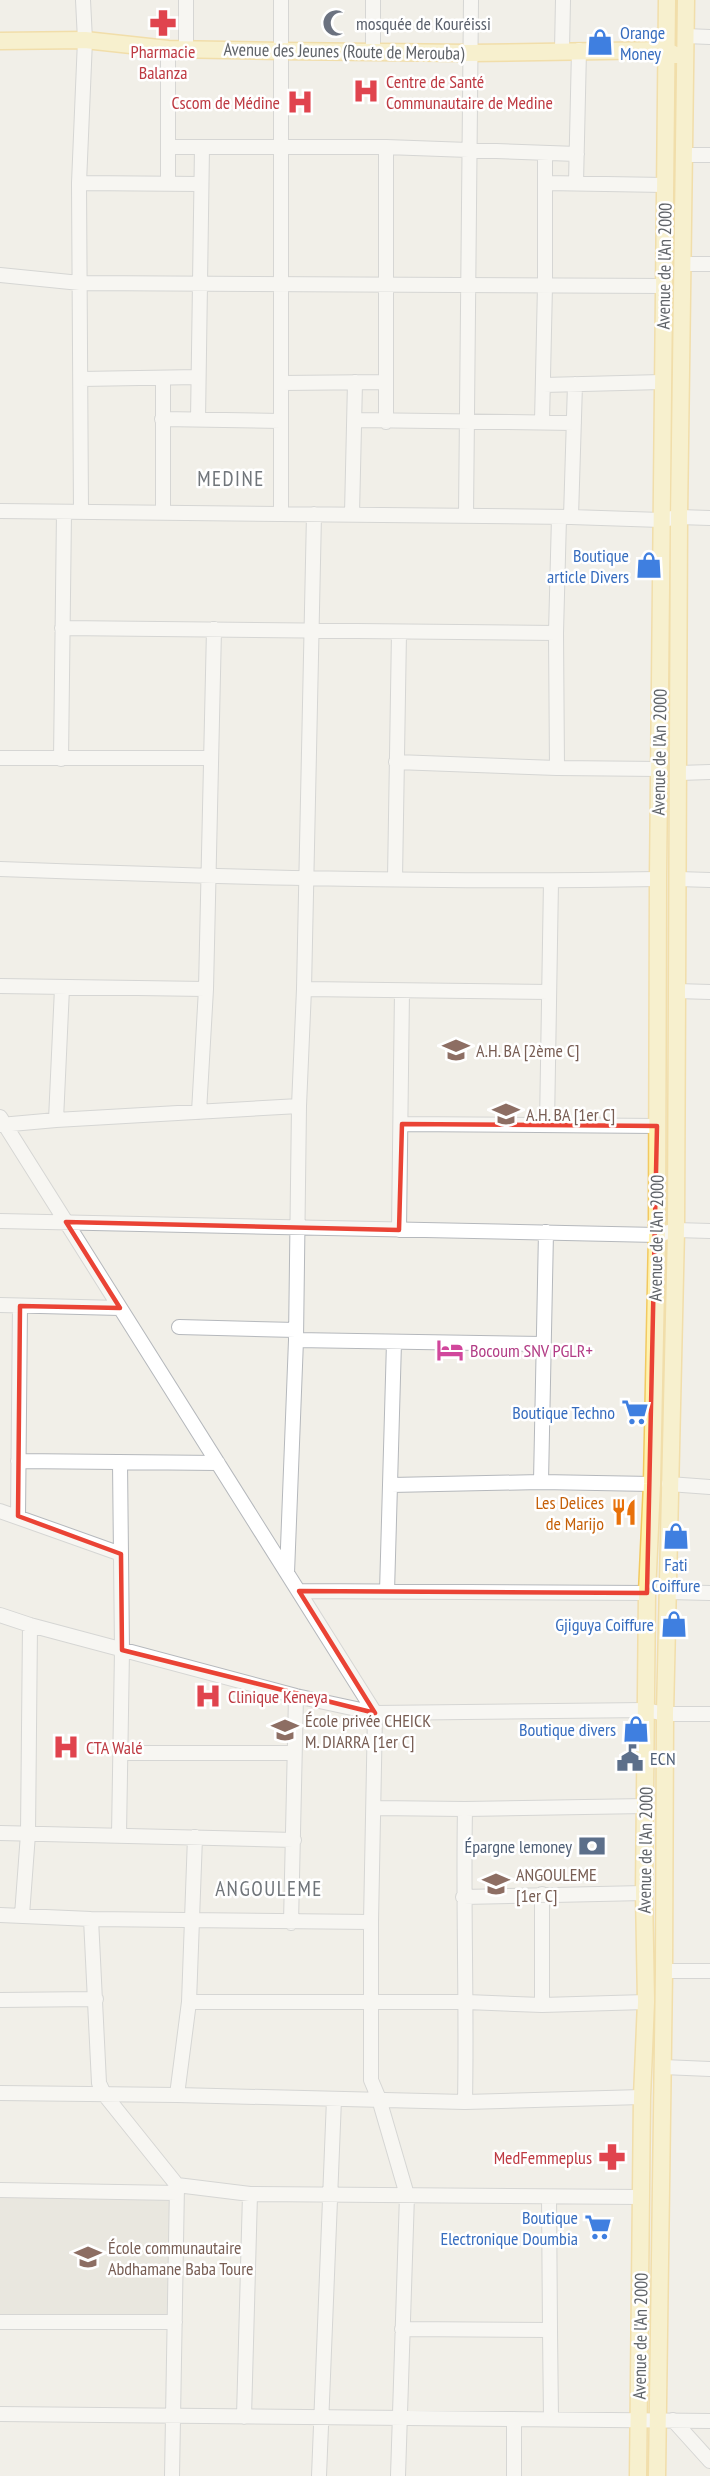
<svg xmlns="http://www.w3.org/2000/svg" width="710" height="2476" font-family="'PT Sans Narrow',sans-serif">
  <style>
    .education { fill: #e1ded6 }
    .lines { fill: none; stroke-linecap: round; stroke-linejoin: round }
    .minor-casing { stroke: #b5b8bc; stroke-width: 16 }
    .major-casing { stroke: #f2c960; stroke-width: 19 }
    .minor { stroke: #fff; stroke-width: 14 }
    .major { stroke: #fff2af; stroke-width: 16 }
    .marked { fill: none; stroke: #ea4335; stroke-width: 4.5; stroke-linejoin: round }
    .labels { text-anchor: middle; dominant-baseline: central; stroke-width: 5; stroke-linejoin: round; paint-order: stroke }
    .worship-label { font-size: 18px; fill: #5b616d; stroke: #fff; text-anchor: start }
    .shop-label { font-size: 18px; fill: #366cbe; stroke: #fff; text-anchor: end }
    .health-label { font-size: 18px; fill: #be3a42; stroke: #fff; text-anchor: start }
    .street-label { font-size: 18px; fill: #5f6368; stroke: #fff }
    .education-label { font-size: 18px; fill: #785e54; stroke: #fff; text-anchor: start }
    .hotel-label { font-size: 18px; fill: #b23c85; stroke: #fff; text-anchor: start }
    .food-label { font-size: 18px; fill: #c56008; stroke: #fff; text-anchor: end }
    .service-label { font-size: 18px; fill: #4e5e75; stroke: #fff; text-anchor: start }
    .quarter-label { font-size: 21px; letter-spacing: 1.5px; fill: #70757a; stroke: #fff }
  </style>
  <rect width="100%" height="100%" fill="#f1efe8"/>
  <!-- education -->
  <path class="education" d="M0,2190L177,2193L175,2322H0Z"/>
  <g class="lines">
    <defs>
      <path id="minor" d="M281,0V514
        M686,36L710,37
        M186,49V0
        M562,50L563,0
        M373,52V0
        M168,147H386L577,154
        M686,155H710
        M79,183L200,184
        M546,183L665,185
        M576,183L579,50
        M168,184V49
        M684,264H710
        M0,275L80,283L665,286
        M81,379L198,377
        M281,383L386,382
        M543,385L662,382
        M162,419L281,421
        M198,420L202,147
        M356,420L574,423
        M386,422V147
        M542,422L545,285V153
        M0,511L571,517L661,520L679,517L710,518
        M81,512L79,183L85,40L83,0
        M163,513V378
        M352,514L355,382
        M466,516L471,0
        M571,517L575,384
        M62,628L556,633
        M0,758H210
        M61,759L64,512
        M396,762L557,768L660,769
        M557,768L556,633L559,517
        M679,773L710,772
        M0,869C219,877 438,883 658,879
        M395,879L399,632
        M678,879L710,880
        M0,986L206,989
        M304,989L549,992
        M677,991L710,992
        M199,1112L206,989L214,629
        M0,1117L375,1713L371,1922V2080L379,2099L407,2195L398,2476
        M56,1120L62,988
        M402,1124L657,1126
        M0,1125L56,1120L299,1106
        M547,1125L551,881
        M0,1221L657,1235L676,1230L710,1231
        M399,1230L402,991
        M0,1305L120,1308
        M179,1327L296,1330
        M296,1340L543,1344
        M18,1461L218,1463
        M541,1482L546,1232
        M669,1484L710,1487
        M391,1485L541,1482L652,1484
        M0,1511L121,1554
        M18,1516L20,1306
        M287,1573L296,1340L299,1106L304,989L314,514
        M299,1591L647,1593
        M387,1592L394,1342
        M668,1592L710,1593
        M0,1615L30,1625L296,1696L375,1713L646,1710L665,1714H710
        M120,1753H294
        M374,1808L465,1809L646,1806
        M0,1833L294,1840
        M119,1835L122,1650L120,1462
        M542,1894V2005
        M463,1897L644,1893
        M0,1915L91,1919L371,1922
        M22,1915L28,1834L30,1625
        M91,1919L99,2083L104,2094L177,2185L172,2476
        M291,1923L296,1696
        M664,1971H710
        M0,2000L96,1999
        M189,2002H467L542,2005L646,2002
        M663,2067L710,2069
        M0,2093L177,2095L465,2102L642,2097
        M177,2095L189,2002L195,1837
        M465,2102C467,2004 463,1907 465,1809
        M177,2185L250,2194L641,2197
        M0,2190L177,2193
        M549,2197L550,2330
        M0,2322H175
        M402,2329L550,2330L551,2419
        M0,2414L710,2421
        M244,2417L250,2194
        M673,2420L710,2461
        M319,2476L334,2099
        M514,2476V2419"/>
      <path id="major" d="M0,41L85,40L168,49L281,51L471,53L666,50L675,55
        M638,2476L642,2097L646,2002L644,1893L647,1593L652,1484L657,1235L658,879L667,0
        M657,2476L664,1971L665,1714L676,1230L679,517L686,0"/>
    </defs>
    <!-- minor casing -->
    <use href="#minor" class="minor-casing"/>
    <!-- major casing -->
    <use href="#major" class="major-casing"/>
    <!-- minor -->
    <use href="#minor" class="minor"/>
    <!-- major -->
    <use href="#major" class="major"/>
  </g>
  <!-- marked area -->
  <path d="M0 0H710V2476H0ZM402,1124L657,1126L647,1593L299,1591L375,1713L122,1650L121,1554L18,1516L20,1306L120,1308L66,1222L399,1230Z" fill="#f1efe8" fill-opacity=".55" fill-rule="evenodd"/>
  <path class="marked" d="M402,1124L657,1126L647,1593L299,1591L375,1713L122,1650L121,1554L18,1516L20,1306L120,1308L66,1222L399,1230Z"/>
  <!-- icons -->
  <defs>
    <symbol id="pharmacy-bare" viewBox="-9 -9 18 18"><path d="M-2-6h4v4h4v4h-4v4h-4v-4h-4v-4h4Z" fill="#e0444e" stroke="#fff" stroke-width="2.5" paint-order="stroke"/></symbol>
    <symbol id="mosque-bare" viewBox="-9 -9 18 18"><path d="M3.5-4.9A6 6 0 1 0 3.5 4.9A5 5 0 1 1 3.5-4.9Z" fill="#6b7280" stroke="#fff" stroke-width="2.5" paint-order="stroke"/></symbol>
    <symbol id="shop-bare" viewBox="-9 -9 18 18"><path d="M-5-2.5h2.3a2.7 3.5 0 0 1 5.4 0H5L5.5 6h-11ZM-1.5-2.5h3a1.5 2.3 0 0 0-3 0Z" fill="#3f7fe0" stroke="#fff" stroke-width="2.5" paint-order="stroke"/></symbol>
    <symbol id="hospital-bare" viewBox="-9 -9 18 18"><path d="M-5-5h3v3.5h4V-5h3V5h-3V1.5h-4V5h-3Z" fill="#e0444e" stroke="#fff" stroke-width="2.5" paint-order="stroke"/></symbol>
    <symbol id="school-bare" viewBox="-9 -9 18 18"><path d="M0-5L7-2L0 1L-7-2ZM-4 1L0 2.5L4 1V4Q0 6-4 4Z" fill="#8d6e63" stroke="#fff" stroke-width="2.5" paint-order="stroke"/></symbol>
    <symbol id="hotel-bare" viewBox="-9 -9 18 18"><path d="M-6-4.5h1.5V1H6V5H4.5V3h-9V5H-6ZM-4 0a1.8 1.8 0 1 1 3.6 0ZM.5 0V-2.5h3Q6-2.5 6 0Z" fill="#d1479c" stroke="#fff" stroke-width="2.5" paint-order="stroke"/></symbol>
    <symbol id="supermarket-bare" viewBox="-9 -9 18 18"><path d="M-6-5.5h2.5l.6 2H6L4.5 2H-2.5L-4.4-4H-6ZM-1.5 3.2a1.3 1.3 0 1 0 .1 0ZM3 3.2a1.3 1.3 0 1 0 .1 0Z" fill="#3f7fe0" stroke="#fff" stroke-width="2.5" paint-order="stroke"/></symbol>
    <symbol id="restaurant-bare" viewBox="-9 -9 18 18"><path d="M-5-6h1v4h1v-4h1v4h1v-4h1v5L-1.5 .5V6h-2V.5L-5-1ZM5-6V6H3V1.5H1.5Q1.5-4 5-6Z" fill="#e8710a" stroke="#fff" stroke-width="2.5" paint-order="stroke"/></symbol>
    <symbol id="civic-bare" viewBox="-9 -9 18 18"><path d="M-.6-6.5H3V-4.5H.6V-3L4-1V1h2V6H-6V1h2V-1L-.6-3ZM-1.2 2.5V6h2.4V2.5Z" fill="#5c6f8a" stroke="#fff" stroke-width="2.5" paint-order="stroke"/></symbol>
    <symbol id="bank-bare" viewBox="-9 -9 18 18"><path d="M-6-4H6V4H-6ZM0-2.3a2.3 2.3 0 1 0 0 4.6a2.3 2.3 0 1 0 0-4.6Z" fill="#5c6f8a" stroke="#fff" stroke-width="2.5" paint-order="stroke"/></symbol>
  </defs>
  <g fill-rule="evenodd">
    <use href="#pharmacy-bare" x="144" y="4" width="38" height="38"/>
    <use href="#mosque-bare" x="317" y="4" width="38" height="38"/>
    <use href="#shop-bare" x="581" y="23" width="38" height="38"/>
    <use href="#hospital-bare" x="347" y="72" width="38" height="38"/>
    <use href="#hospital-bare" x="281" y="83" width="38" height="38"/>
    <use href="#shop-bare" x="630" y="546" width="38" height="38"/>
    <use href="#school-bare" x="437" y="1031" width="38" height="38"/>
    <use href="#school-bare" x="487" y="1095" width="38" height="38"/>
    <use href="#hotel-bare" x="431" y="1331" width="38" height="38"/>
    <use href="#supermarket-bare" x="616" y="1393" width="38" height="38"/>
    <use href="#restaurant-bare" x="605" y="1493" width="38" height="38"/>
    <use href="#shop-bare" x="657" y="1517" width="38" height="38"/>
    <use href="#shop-bare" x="655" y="1605" width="38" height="38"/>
    <use href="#hospital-bare" x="189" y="1677" width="38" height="38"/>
    <use href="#shop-bare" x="617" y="1710" width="38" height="38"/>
    <use href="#school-bare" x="266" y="1711" width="38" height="38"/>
    <use href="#hospital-bare" x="47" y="1728" width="38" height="38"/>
    <use href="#civic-bare" x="611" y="1739" width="38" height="38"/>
    <use href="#bank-bare" x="573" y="1827" width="38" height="38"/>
    <use href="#school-bare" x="477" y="1865" width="38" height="38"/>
    <use href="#pharmacy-bare" x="593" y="2138" width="38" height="38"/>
    <use href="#supermarket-bare" x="579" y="2208" width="38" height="38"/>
    <use href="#school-bare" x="69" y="2238" width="38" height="38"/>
  </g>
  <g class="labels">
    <!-- worship labels -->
    <g class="worship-label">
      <text x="356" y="23">mosquée de Kouréissi</text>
    </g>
    <!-- shop labels -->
    <g class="shop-label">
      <text x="620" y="32" text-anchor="start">Orange<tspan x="620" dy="21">Money</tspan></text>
      <text x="629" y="555">Boutique<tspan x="629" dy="21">article Divers</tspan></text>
      <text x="615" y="1412">Boutique Techno</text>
      <text x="676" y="1564" text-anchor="middle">Fati<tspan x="676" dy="21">Coiffure</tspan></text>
      <text x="654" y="1624">Gjiguya Coiffure</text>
      <text x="616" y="1729">Boutique divers</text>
      <text x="578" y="2217">Boutique<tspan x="578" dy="21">Electronique Doumbia</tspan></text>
    </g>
    <!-- health labels -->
    <g class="health-label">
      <text x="163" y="51" text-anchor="middle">Pharmacie<tspan x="163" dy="21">Balanza</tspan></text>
      <text x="386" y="81">Centre de Santé<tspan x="386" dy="21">Communautaire de Medine</tspan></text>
      <text x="280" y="102" text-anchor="end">Cscom de Médine</text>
      <text x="228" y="1696">Clinique Keneya</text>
      <text x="86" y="1747">CTA Walé</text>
      <text x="592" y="2157" text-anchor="end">MedFemmeplus</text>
    </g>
    <!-- street labels -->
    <g class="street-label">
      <text transform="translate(344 51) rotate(1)">Avenue des Jeunes (Route de Merouba)</text>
      <text transform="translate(664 266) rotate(-89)">Avenue de l'An 2000</text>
      <text transform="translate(659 752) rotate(-89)">Avenue de l'An 2000</text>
      <text transform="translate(656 1238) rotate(-89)">Avenue de l'An 2000</text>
      <text transform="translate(645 1850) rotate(-89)">Avenue de l'An 2000</text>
      <text transform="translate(640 2336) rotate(-89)">Avenue de l'An 2000</text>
    </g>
    <!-- education labels -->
    <g class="education-label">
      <text x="476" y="1050">A.H. BA [2ème C]</text>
      <text x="526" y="1114">A.H. BA [1er C]</text>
      <text x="305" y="1720">École privée CHEICK<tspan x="305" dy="21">M. DIARRA [1er C]</tspan></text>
      <text x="516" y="1874">ANGOULEME<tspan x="516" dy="21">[1er C]</tspan></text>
      <text x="108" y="2247">École communautaire<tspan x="108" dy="21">Abdhamane Baba Toure</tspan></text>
    </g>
    <!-- hotel labels -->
    <g class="hotel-label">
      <text x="470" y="1350">Bocoum SNV PGLR+</text>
    </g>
    <!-- food labels -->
    <g class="food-label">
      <text x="604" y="1502">Les Delices<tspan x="604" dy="21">de Marijo</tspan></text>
    </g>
    <!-- service labels -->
    <g class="service-label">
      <text x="650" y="1758">ECN</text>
      <text x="572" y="1846" text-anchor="end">Épargne lemoney</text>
    </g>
    <!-- quarter labels -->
    <g class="quarter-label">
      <text x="231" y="478">MEDINE</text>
      <text x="269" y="1888">ANGOULEME</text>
    </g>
  </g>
</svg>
